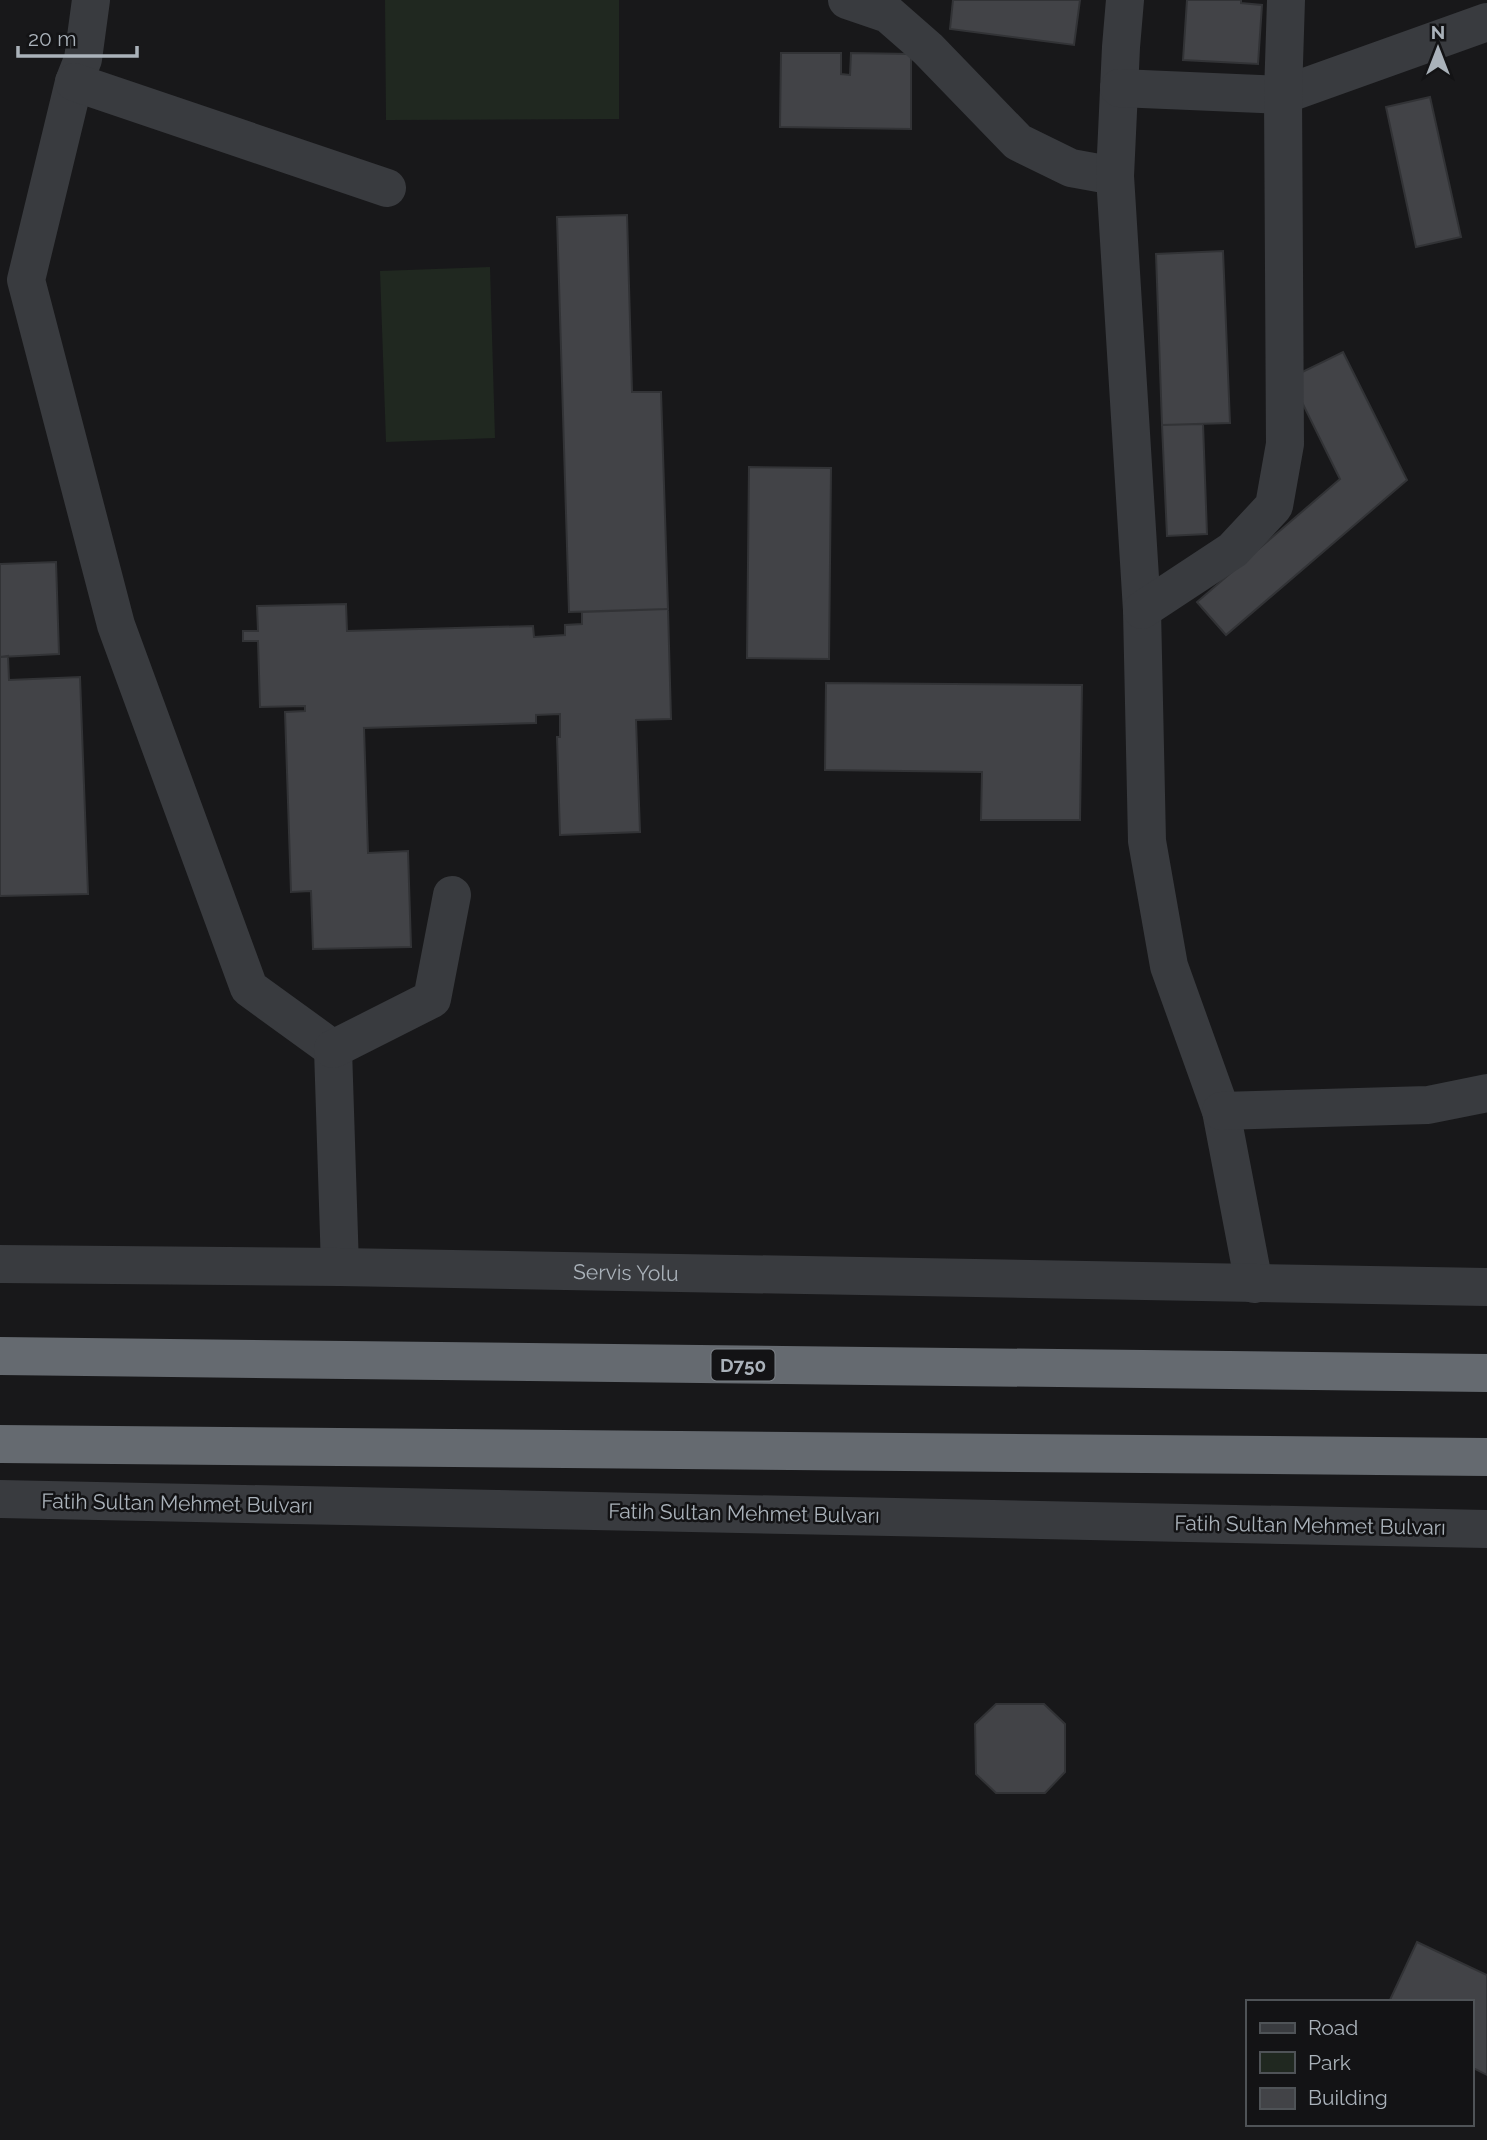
<svg xmlns="http://www.w3.org/2000/svg" width="1487" height="2140" font-family="Raleway,sans-serif">
  <style>
    .green { fill: #202820 }
    .building { fill: #424347; stroke: #323336; stroke-width: 2 }
    .lines { fill: none; stroke-linecap: round; stroke-linejoin: round }
    .minor { stroke: #393b3f; stroke-width: 38 }
    .highway { stroke: #656a70; stroke-width: 38 }
    .labels { text-anchor: middle; dominant-baseline: central; stroke-width: 5; stroke-linejoin: round; paint-order: stroke }
    .shield { fill: #131315; stroke: #7d8288; stroke-width: 2 }
    .shield-label { font-size: 19px; font-weight: bold; fill: #aab2ba }
    .street-label { font-size: 21px; fill: #aab2ba; stroke: #131315 }
  </style>
  <rect width="100%" height="100%" fill="#18181a"/>
  <!-- green -->
  <path class="green" d="M385,0H619V119L386,120Z
    M490,267L495,438L386,442L380,271Z"/>
  <!-- building -->
  <path class="building" d="M953,0H1080L1074,45L950,29Z
    M1187,0H1241V3L1262,5L1258,64L1183,60Z
    M781,53H841V74L850,75L851,53L911,54V129L780,127Z
    M1430,97L1461,237L1416,247L1386,107Z
    M627,215L632,392H661L668,609L569,612L557,217Z
    M1223,251L1230,423L1162,425L1156,254Z
    M1343,352L1407,480L1226,635L1197,602L1340,479L1290,378Z
    M1203,424L1207,534L1167,536L1162,425Z
    M749,467L831,468L829,659L747,658Z
    M56,562L59,654L0,657V564Z
    M346,604L347,631L533,626L534,637L565,635V625L582,624V612L668,609L671,719L636,720L640,832L560,835L557,737H560V714L536,715V723L364,728L368,853L408,851L411,947L313,949L311,891L291,892L285,712L305,711V706L260,707L258,641H243V631H258L257,606Z
    M8,656L9,680L80,677L88,894L0,896V657Z
    M826,683L1082,685L1080,820H981L982,772L825,770Z
    M996,1704H1044L1065,1724V1772L1045,1793H996L976,1774L975,1724Z
    M1417,1942L1487,1975V2075L1471,2067V2002H1389Z"/>
  <g class="lines">
    <!-- minor -->
    <g class="minor">
      <path d="M91,0L83,59L74,82L26,280L116,625L249,988L333,1049"/>
      <path d="M847,0L888,14L928,49L1018,142L1071,168L1115,176"/>
      <path d="M1125,0L1121,47L1115,176L1142,610L1147,841L1169,966L1221,1111L1254,1284"/>
      <path d="M74,82L387,188"/>
      <path d="M1119,88L1283,95L1487,22"/>
      <path d="M1142,610L1233,550L1274,506L1285,444L1283,95L1286,0"/>
      <path d="M333,1049L340,1267"/>
      <path d="M333,1049L432,999L452,895"/>
      <path d="M1221,1111L1428,1105L1487,1093"/>
      <path id="s1" d="M0,1264L340,1267L1487,1287"/>
      <path d="M0,1499L1487,1529"/>
    </g>
    <!-- highway -->
    <path class="highway" d="M0,1356L1487,1373
      M0,1444L1487,1457"/>
  </g>
  <g class="labels">
    <!-- shield labels -->
    <rect class="shield" x="711.5" y="1349.5" width="63" height="31" rx="5"/>
    <g class="shield-label">
      <text x="743" y="1365">D750</text>
    </g>
    <!-- street labels -->
    <g class="street-label">
      <text stroke="none"><textPath href="#s1" startOffset="626">Servis Yolu</textPath></text>
      <text transform="translate(177 1503) rotate(1)">Fatih Sultan Mehmet Bulvarı</text>
      <text transform="translate(744 1513) rotate(1)">Fatih Sultan Mehmet Bulvarı</text>
      <text transform="translate(1310 1525) rotate(1)">Fatih Sultan Mehmet Bulvarı</text>
    </g>
  </g>
  <!-- legend -->
  <rect x="1246" y="2000" width="228" height="126" fill="#131315" stroke="#4f5357" stroke-width="2"/>
  <rect x="1260" y="2023" width="35" height="10" fill="#393b3f" stroke="#4f5357" stroke-width="2"/>
  <text x="1308" y="2035" font-size="21" fill="#aab2ba">Road</text>
  <rect x="1260" y="2052" width="35" height="21" fill="#202820" stroke="#4f5357" stroke-width="2"/>
  <text x="1308" y="2070" font-size="21" fill="#aab2ba">Park</text>
  <rect x="1260" y="2088" width="35" height="21" fill="#424347" stroke="#4f5357" stroke-width="2"/>
  <text x="1308" y="2105" font-size="21" fill="#aab2ba">Building</text>
  <!-- north arrow -->
  <g transform="translate(1438 49)" stroke="#131315" stroke-width="5" paint-order="stroke">
  <path d="M0-5L12 26L0 18L-12 26Z" fill="#aab2ba"/>
  <text y="-10" font-size="19" font-weight="bold" text-anchor="middle" fill="#aab2ba">N</text>
  </g>
  <!-- scale -->
  <path d="M18 46v10h119v-10" fill="none" stroke="#aab2ba" stroke-width="3.5"/>
  <text x="28" y="46" font-size="21" fill="#aab2ba" stroke="#131315" stroke-width="5" paint-order="stroke">20 m</text>
</svg>
